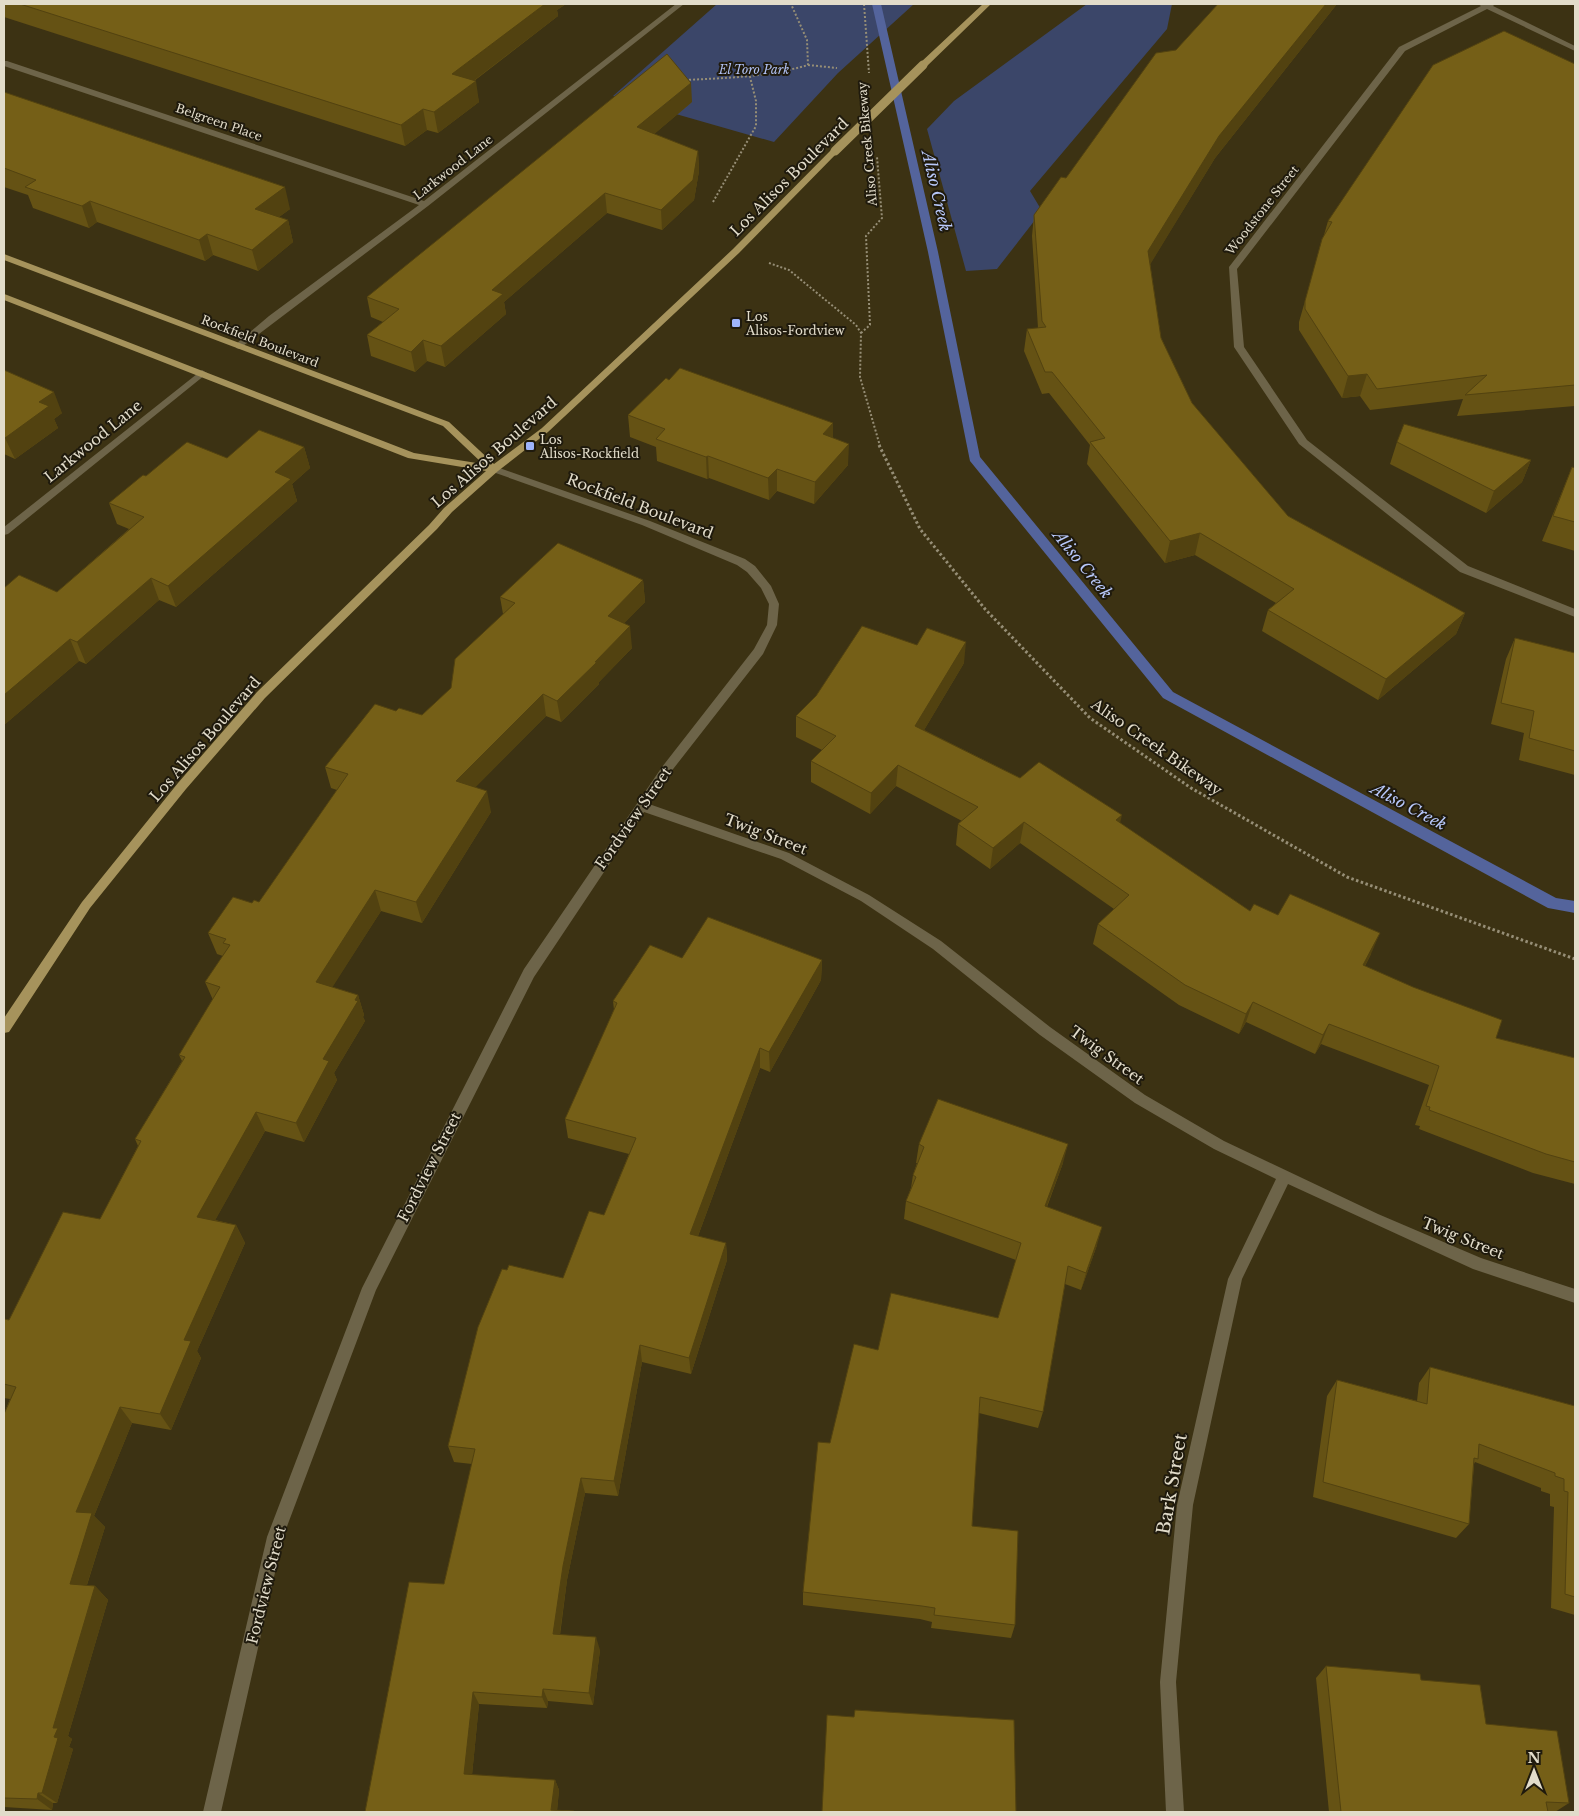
<svg xmlns="http://www.w3.org/2000/svg" width="1579" height="1816" font-family="'Libre Baskerville',serif">
  <style>
    .green { fill: #3b4669 }
    .lines { fill: none; stroke-linecap: round; stroke-linejoin: round }
    .stream { fill: #54649c; fill-rule: evenodd }
    .path-far1 { stroke: #968e76; stroke-width: 2; stroke-dasharray: 2 2; stroke-linecap: butt }
    .path { stroke: #968e76; stroke-width: 3; stroke-dasharray: 2.5 2.5; stroke-linecap: butt }
    .minor { fill: #6d6449; fill-rule: evenodd }
    .major { fill: #a6935c; fill-rule: evenodd }
    .major-bridge { stroke: #a6935c; stroke-width: 9 }
    .wall { fill: #655214 }
    .shaded-wall { fill: #524210 }
    .building { fill: #755f17; stroke: #524210 }
    .poi-dot { fill: #9eb4fd; stroke: #1f1a0d; stroke-width: 2 }
    .labels { text-anchor: middle; dominant-baseline: central; stroke-width: 4; stroke-linejoin: round; paint-order: stroke }
    .far-park-label { font-size: 12px; font-style: italic; fill: #b0c0f2; stroke: #1f1a0d }
    .far-street-label { font-size: 12px; fill: #e2dcca; stroke: #1f1a0d }
    .far-poi-label { font-size: 12px; fill: #e2dcca; stroke: #1f1a0d; text-anchor: start }
    .street-label { font-size: 15px; fill: #e2dcca; stroke: #1f1a0d }
    .water-label { font-size: 16px; font-style: italic; fill: #b8c8fa; stroke: #1f1a0d }
    .near-street-label { font-size: 18px; fill: #e2dcca; stroke: #1f1a0d }
  </style>
  <rect width="100%" height="100%" fill="#3c3213"/>
  <!-- green -->
  <path class="green" d="M717,4H914L838,73L774,142L613,96Z
    M1087,4H1172L1167,29L1030,191L1042,211L997,269L966,271L927,129L954,101Z"/>
  <g class="lines">
    <!-- stream -->
    <path class="stream" d="M872,4H881L938,252L980,457L1173,692L1556,898L1575,901V913L1548,908L1163,698L970,461L928,252Z"/>
    <!-- path-far1 -->
    <path class="path-far1" d="M864,4L869,73
      M808,65L837,68
      M685,80C727,78 767,77 808,65L807,40L791,4
      M713,202L756,126V101L750,77
      M769,263L789,270L856,325L861,333L860,377L880,446
      M861,333L870,325L866,236L882,218L877,157"/>
    <!-- path -->
    <path class="path" d="M879,445L920,529L985,609L1090,718L1191,788L1347,877L1575,959"/>
    <!-- minor -->
    <path class="minor" d="M676,4H684L428,206L239,349L236,348V344L269,316L419,205L4,66V61H7L424,201Z
      M1478,4H1495L1493,6L1575,46V51L1487,9L1405,51L1237,269L1244,347L1307,440L1468,566L1575,609V617L1460,572L1299,444L1234,347L1229,267L1399,47L1481,6Z
      M202,370L207,373L205,375L8,534L4,535V527Z
      M494,466L650,521L745,559L755,566L771,586L779,604L777,625L763,654L670,773L649,804L789,853L869,895L941,941L1050,1027L1145,1095L1224,1141L1378,1214L1481,1258L1575,1289V1303L1473,1269L1288,1184L1242,1279L1193,1505L1176,1682L1184,1812H1166L1160,1682L1177,1505L1228,1279L1276,1179L1214,1149L1135,1103L1040,1035L933,949L861,901L781,859L644,812L534,977L376,1290L283,1537L221,1812H203L267,1537L362,1288L524,969L662,767L754,649L767,625L769,604L761,588L747,572L737,565L642,525L490,471L489,469Z"/>
    <!-- major -->
    <path class="major" d="M983,4H991L926,67H920V63Z
      M832,149L839,151L739,253L548,432L498,471L452,512L437,529L265,698L186,789L90,908L9,1032L4,1033V1018L82,902L178,783L257,692L429,525L444,508L486,471L408,458L4,300V294L7,295L414,453L483,464L443,426L4,260V254L449,422L494,464L542,428L733,249Z"/>
    <!-- major-bridge -->
    <path class="major-bridge" d="M835,151L923,65"/>
  </g>
  <!-- wall -->
  <path class="wall" d="M4,4H566L557,10L558,16L474,81L479,102L438,133L427,130L405,146L4,17Z
    M1218,4H1337L1215,158L1150,264L1161,338L1192,403L1288,516L1465,613L1456,634L1378,700L1262,631L1268,610L1276,603L1195,555L1165,563L1087,464L1090,445L1049,393L1042,394L1024,351L1027,329L1038,328L1032,236L1034,215L1176,50Z
    M1575,64V406L1457,416L1463,399L1370,410L1360,396L1342,398L1299,330V322L1305,301L1328,221Z
    M4,92L290,209L279,217L288,220L293,242L258,271L213,255L205,261L97,222L89,228L33,208L28,195L4,187Z
    M692,102L654,134L698,151L699,171L694,200L662,230L607,213L504,302L506,314L445,367L427,361L415,372L371,356L367,335L383,322L371,317L367,297Z
    M4,370L62,413L54,419L58,428L15,459L4,454Z
    M628,415L833,423V438L848,465L814,504L777,491L769,500L709,478L707,479L657,461L656,447L630,437Z
    M1397,442L1531,460L1522,482L1486,513L1390,464Z
    M304,447L310,468L292,484L297,501L176,607L159,600L86,664L79,661L4,725L57,592L129,529L117,524L109,503L146,476L227,458Z
    M1572,467L1575,468V551L1542,541Z
    M643,580L645,602L624,623L632,648L599,682V684L561,722L546,716L475,787L491,812L422,923L381,911L332,987L358,995L364,1015L363,1017L365,1021L334,1073L337,1080L304,1142L265,1131L215,1220L236,1225L245,1243L197,1351L201,1358L171,1430L132,1423L94,1516L105,1527L87,1585L95,1586L108,1600L68,1736L72,1739L69,1747L73,1749L57,1803H53L52,1810L4,1807V1414L10,1399L4,1398V1319L9,1320L100,1219L138,1146L135,1139L182,1061L179,1055L213,1000L205,982L223,956L217,954L208,933L252,903L259,902L337,790L331,788L325,767L396,711L422,715L451,688L503,614L500,597Z
    M1515,638L1575,653V775L1519,760L1524,733L1491,724L1506,659Z
    M964,663L924,730L1020,778L1120,823L1250,911L1371,954L1365,966L1496,1038L1575,1058V1184L1533,1173L1419,1129L1420,1126L1415,1125L1429,1085L1321,1044L1315,1054L1246,1022L1239,1034L1179,1005L1093,944L1098,924L1114,909L1020,843L990,869L956,845L958,824L962,821L896,786L870,814L811,782V761L822,750L796,737V716Z
    M682,958L822,960L821,980L770,1072L760,1068L698,1236L726,1243L727,1260L691,1374L642,1362L618,1496L585,1493L567,1580L560,1635L600,1650L593,1705L548,1701L547,1708L479,1704L472,1775L555,1780L559,1790L557,1810L574,1811V1812H365L444,1584L472,1464L454,1462L448,1446L563,1278L604,1215L629,1154L568,1138L565,1119L614,1010L613,1001Z
    M919,1144L1063,1163L1047,1207L1097,1245L1081,1290L1065,1284L1043,1412L1038,1428L979,1413L972,1526L1015,1625L1011,1638L931,1628L932,1622L920,1619L803,1605V1592L830,1443L878,1350L998,1318L1016,1260L904,1219L906,1201L911,1188L913,1175L917,1163H916Z
    M1430,1367L1575,1406V1615L1551,1608L1554,1507L1550,1506V1494L1541,1491V1488L1475,1462L1474,1464L1469,1524L1456,1538L1313,1497L1327,1396L1337,1380L1417,1401L1419,1383Z
    M1326,1666L1421,1680L1486,1724L1569,1803L1555,1812H1329L1316,1678Z"/>
  <!-- shaded-wall -->
  <path class="shaded-wall" d="M545,4H566L557,10L558,16L455,95L452,74Z
    M1326,4H1337L1215,158L1145,273L1148,251L1219,136Z
    M476,81L479,102L438,133L434,112Z
    M691,83L692,102L639,147L637,127Z
    M423,109L427,130L405,146L401,125Z
    M698,151L699,171L694,200L662,230L661,210Z
    M285,187L290,209L261,230L255,209Z
    M605,193L607,213L504,302L506,314L445,367L441,346L492,290Z
    M90,201L97,222L89,228L82,206Z
    M288,220L293,242L258,271L252,250Z
    M207,234L213,255L205,261L199,240Z
    M423,340L427,361L415,372L411,352Z
    M1367,374L1360,396L1342,398L1348,376Z
    M54,392L62,413L54,419L58,428L15,459L5,438L39,402Z
    M833,423V445L823,434Z
    M849,444L848,465L814,504L815,482Z
    M304,447L310,468L292,484L297,501L176,607L168,586L275,472Z
    M708,456L709,478L707,479L706,457Z
    M1531,460L1522,482L1486,513L1494,491Z
    M777,469V491L769,500L768,478Z
    M1200,533L1195,555L1165,563L1170,541Z
    M151,578L159,600L86,664L77,642Z
    M643,580L645,602L610,638L608,616Z
    M1465,613L1456,634L1378,700L1386,679Z
    M630,626L632,648L599,682V684L561,722L557,701Z
    M70,639L79,661L4,725V695Z
    M966,642L964,663L914,747L915,726Z
    M543,694L546,716L461,802L456,781Z
    M898,765L896,786L870,814L871,793Z
    M487,791L491,812L422,923L416,902Z
    M1122,815L1117,836L1116,820Z
    M1024,822L1020,843L990,869L993,848Z
    M375,890L381,911L323,1002L316,982Z
    M1380,933L1371,954L1355,985L1363,965Z
    M822,960L821,980L770,1072L769,1052Z
    M358,995L364,1015L363,1017L365,1021L334,1073L337,1080L304,1142L296,1123L323,1059Z
    M1253,1002L1246,1022L1239,1034L1246,1014Z
    M1329,1024L1321,1044L1315,1054L1323,1035Z
    M760,1048V1068L692,1252L690,1234Z
    M256,1112L265,1131L207,1235L197,1217Z
    M1068,1144L1063,1163L1040,1224L1045,1206Z
    M236,1225L245,1243L197,1351L201,1358L171,1430L160,1414L184,1340Z
    M1102,1227L1097,1245L1081,1290L1086,1273Z
    M726,1243L727,1260L691,1374L689,1358Z
    M640,1345L642,1362L618,1496L614,1481Z
    M120,1407L132,1423L94,1516L105,1527L83,1597L70,1584L76,1512Z
    M581,1478L585,1493L567,1580L558,1647L553,1634L563,1566Z
    M95,1586L108,1600L68,1736L72,1739L69,1747L73,1749L57,1803L42,1793L54,1737L53,1728Z
    M596,1637L600,1650L593,1705L589,1693Z
    M543,1689L548,1701L547,1708L542,1697Z
    M473,1692L479,1704L471,1785L464,1774Z
    M555,1780L559,1790L557,1812L551,1810Z
    M38,1793L53,1803L52,1810L37,1799Z"/>
  <!-- building -->
  <path class="building" d="M20,4H545L452,74L476,81L434,112L423,109L401,125Z
    M1218,4H1326L1219,136L1148,251L1161,338L1192,403L1288,516L1465,613L1386,679L1268,610L1294,589L1200,533L1170,541L1090,442L1105,438L1052,372H1045L1027,329L1046,327L1042,321L1034,215L1061,177L1066,178L1156,53L1176,50Z
    M1504,31L1575,64V385L1465,395L1487,375L1377,389L1367,374L1348,376L1305,309V301L1322,239L1332,222L1328,221L1433,65Z
    M667,54L691,83L637,127L698,151L693,180L661,210L605,193L492,290L503,294L441,346L423,340L411,352L367,335L399,309L367,297Z
    M4,92L285,187L255,209L288,220L252,250L207,234L199,240L90,201L82,206L25,187L36,180L4,168Z
    M680,368L833,423L823,434L849,444L815,482L777,469L768,478L708,456L706,457L656,439L665,429L628,415L666,378L669,380Z
    M4,370L54,392L39,402L49,406L5,438L4,437Z
    M1404,424L1531,460L1494,491L1397,442Z
    M259,430L304,447L275,472L291,479L168,586L151,578L77,642L70,639L4,695V588L19,575L57,592L144,517L109,503L143,475L146,476L187,442L227,458Z
    M1572,467L1575,468V522L1553,516Z
    M558,543L643,580L608,616L630,626L595,662H597L557,701L543,694L456,781L487,791L416,902L375,890L316,982L358,995L355,1000L358,1001L323,1059L329,1061L296,1123L256,1112L197,1217L236,1225L184,1340L191,1341L160,1414L120,1407L76,1512L92,1513L70,1584L95,1586L53,1728H58L54,1737L58,1738L42,1793H38L37,1799L4,1798V1414L16,1387L4,1384V1319L9,1320L63,1212L100,1219L141,1141L135,1139L185,1057L179,1055L220,987L205,982L230,945L223,943L226,939L208,933L233,897L252,903L254,900L259,902L348,774L325,767L375,704L396,711L399,708L422,715L451,688L455,659L515,603L500,597Z
    M862,626L917,645L927,628L966,642L915,726L1020,778L1039,762L1122,815L1116,820L1250,911L1254,904L1278,915L1290,894L1380,933L1363,965L1413,987L1502,1020L1496,1038L1575,1058V1162L1546,1154L1429,1110L1430,1107L1426,1106L1439,1066L1329,1024L1323,1035L1253,1002L1246,1014L1185,985L1098,924L1129,895L1024,822L993,848L958,824L978,807L898,765L871,793L811,761L836,736L796,716L816,696Z
    M1515,638L1575,653V751L1529,738L1534,711L1501,703Z
    M708,917L822,960L769,1052L760,1048L690,1234L726,1243L689,1358L640,1345L614,1481L581,1478L563,1566L553,1634L596,1637L589,1693L543,1689L542,1697L473,1692L464,1774L555,1780L551,1810L574,1811V1812H365L409,1582L444,1584L475,1449L448,1446L478,1327L502,1269L507,1270L509,1265L563,1278L589,1211L604,1215L636,1138L565,1119L617,1003L613,1001L650,945L682,958Z
    M938,1099L1068,1144L1045,1206L1102,1227L1086,1273L1068,1266L1043,1412L980,1397L972,1526L1018,1531L1015,1625L934,1615L935,1608L922,1606L803,1592L818,1442L830,1443L854,1344L878,1350L891,1293L998,1318L1021,1243L906,1201L916,1177L913,1175L924,1147L919,1144Z
    M1430,1367L1575,1406V1597L1565,1594L1568,1492L1564,1491V1479L1555,1476V1473L1479,1444L1478,1459L1474,1458L1469,1524L1323,1482L1337,1380L1427,1404Z
    M1326,1666L1420,1674L1421,1680L1480,1685L1486,1724L1557,1731L1569,1803L1546,1802L1548,1812H1341Z
    M855,1710L1014,1720L1016,1812H822L827,1715L854,1717Z"/>
  <!-- markers -->
  <g class="poi-dot">
    <rect x="731" y="318" width="10" height="10" rx="2.5"/>
    <rect x="525" y="441" width="10" height="10" rx="2.5"/>
  </g>
  <g class="labels">
    <!-- far-park labels -->
    <g class="far-park-label">
      <text x="754" y="69">El Toro Park</text>
    </g>
    <!-- far-street labels -->
    <g class="far-street-label">
      <text transform="translate(219 122) rotate(19)">Belgreen Place</text>
      <text transform="translate(867 144) rotate(-95)">Aliso Creek Bikeway</text>
      <text transform="translate(453 167) rotate(-38)">Larkwood Lane</text>
      <text transform="translate(1262 210) rotate(-52)">Woodstone Street</text>
      <text transform="translate(260 341) rotate(21)">Rockfield Boulevard</text>
    </g>
    <!-- far-poi labels -->
    <g class="far-poi-label">
      <text x="746" y="316">Los<tspan x="746" dy="14">Alisos-Fordview</tspan></text>
      <text x="540" y="439">Los<tspan x="540" dy="14">Alisos-Rockfield</tspan></text>
    </g>
    <!-- street labels -->
    <g class="street-label">
      <text transform="translate(789 177) rotate(-45)">Los Alisos Boulevard</text>
      <text transform="translate(93 441) rotate(-39)">Larkwood Lane</text>
      <text transform="translate(494 452) rotate(-41)">Los Alisos Boulevard</text>
      <text transform="translate(640 506) rotate(21)">Rockfield Boulevard</text>
      <text transform="translate(205 739) rotate(-49)">Los Alisos Boulevard</text>
      <text transform="translate(1157 747) rotate(35)">Aliso Creek Bikeway</text>
      <text transform="translate(633 818) rotate(-55)">Fordview Street</text>
      <text transform="translate(766 834) rotate(21)">Twig Street</text>
      <text transform="translate(1107 1055) rotate(36)">Twig Street</text>
      <text transform="translate(429 1167) rotate(-63)">Fordview Street</text>
      <text transform="translate(1463 1238) rotate(22)">Twig Street</text>
      <text transform="translate(266 1585) rotate(-76)">Fordview Street</text>
    </g>
    <!-- water labels -->
    <g class="water-label">
      <text transform="translate(937 191) rotate(77)">Aliso Creek</text>
      <text transform="translate(1083 564) rotate(51)">Aliso Creek</text>
      <text transform="translate(1409 806) rotate(28)">Aliso Creek</text>
    </g>
    <!-- near-street labels -->
    <g class="near-street-label">
      <text transform="translate(1172 1484) rotate(-80)">Bark Street</text>
    </g>
  </g>
  <!-- border -->
  <rect width="1579" height="1816" fill="none" stroke="#e2dcca" stroke-width="10"/>
  <!-- north arrow -->
  <g transform="translate(1534 1771)" stroke="#1f1a0d" stroke-width="4" paint-order="stroke">
  <path d="M0-4L9 19L0 12L-9 19Z" fill="#e2dcca"/>
  <text y="-8" font-size="14" font-weight="bold" text-anchor="middle" fill="#e2dcca">N</text>
  </g>
</svg>
